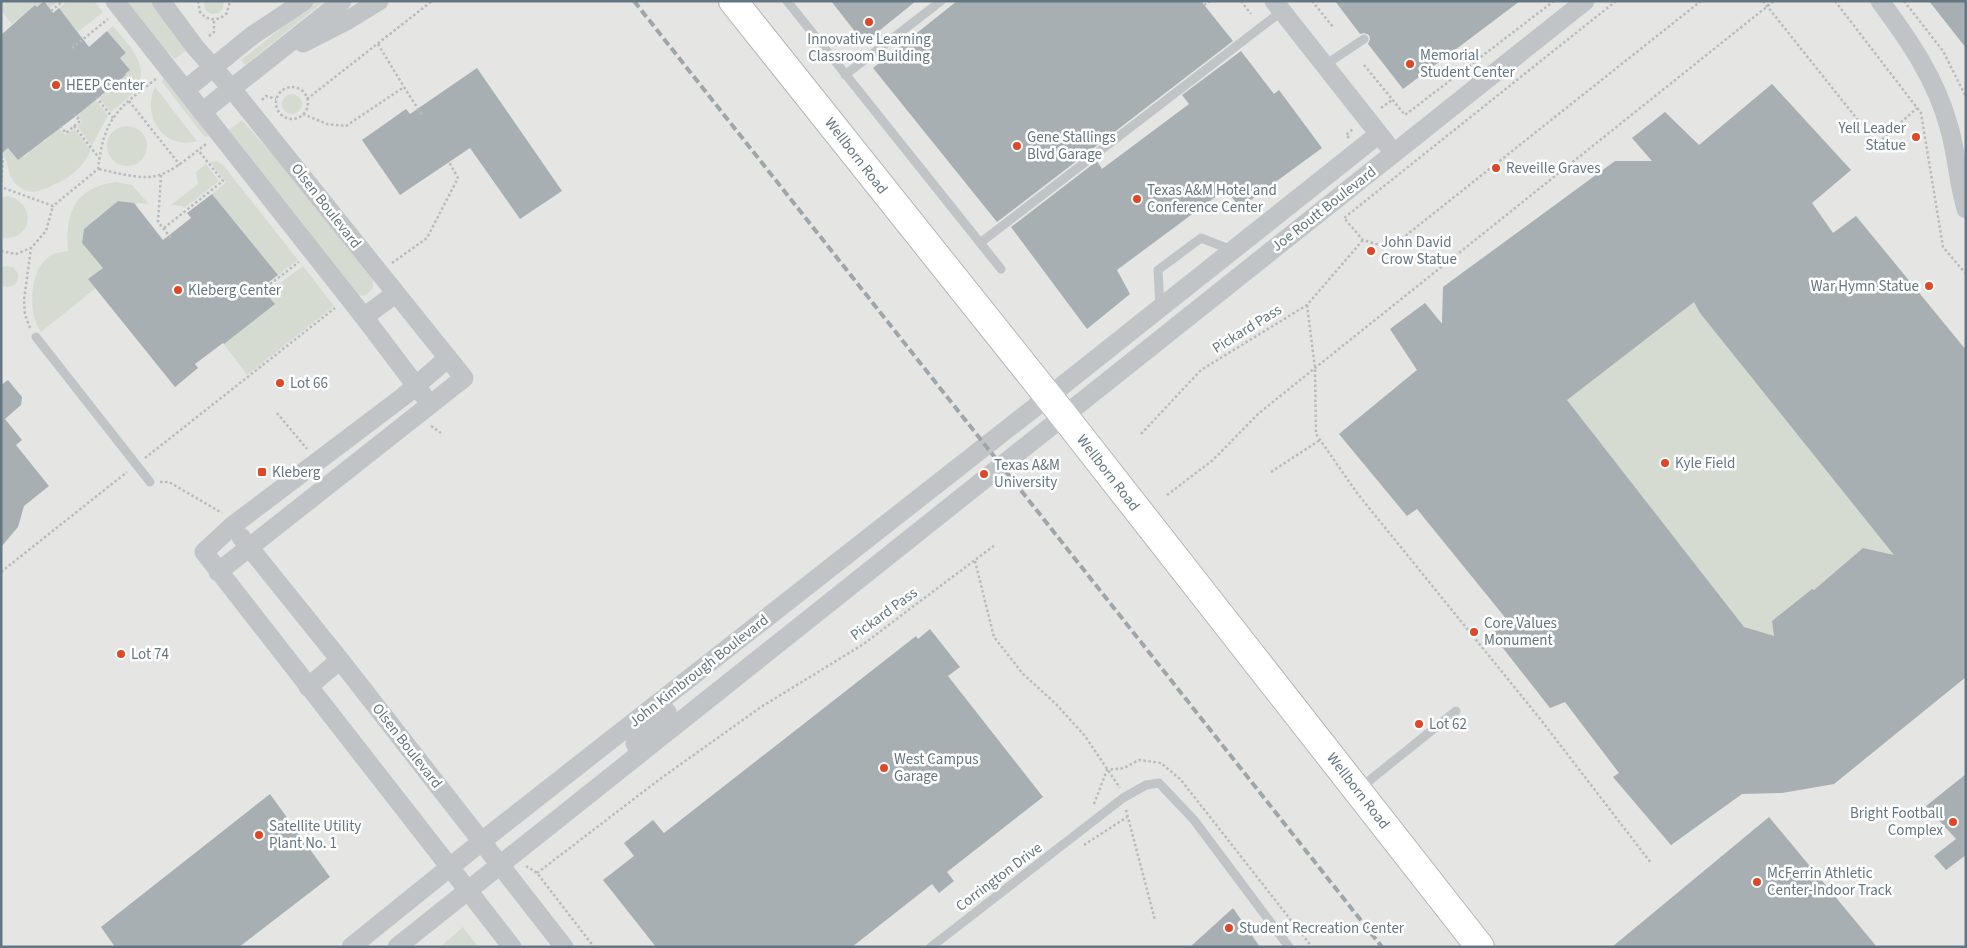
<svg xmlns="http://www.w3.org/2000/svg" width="1967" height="948" font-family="'Source Sans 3',sans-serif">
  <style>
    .built { fill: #e5e6e4 }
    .green { fill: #d6dbd2 }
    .building { fill: #a7afb3; fill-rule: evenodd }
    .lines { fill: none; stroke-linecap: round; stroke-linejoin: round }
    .primary-casing { stroke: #b1b6b9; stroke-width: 30 }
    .path { stroke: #b8bbbd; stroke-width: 2.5; stroke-dasharray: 2.5 2.5; stroke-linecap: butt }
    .service { stroke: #c0c4c7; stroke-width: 9 }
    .minor { stroke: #c0c4c7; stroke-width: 19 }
    .primary { stroke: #fff; stroke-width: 28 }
    .rail { stroke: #9fa6aa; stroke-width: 4; stroke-dasharray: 8 4; stroke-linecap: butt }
    .poi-dot { fill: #de4727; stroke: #fff; stroke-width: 2 }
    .labels { text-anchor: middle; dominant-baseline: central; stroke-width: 5; stroke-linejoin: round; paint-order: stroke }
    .poi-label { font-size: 15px; fill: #647681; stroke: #fff; text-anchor: start }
    .street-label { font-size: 15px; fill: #647681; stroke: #fff }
  </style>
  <rect width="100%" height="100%" fill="#f5f4f1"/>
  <!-- built -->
  <path class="built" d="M1,1H1966V947H1Z"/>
  <!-- green -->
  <path class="green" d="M1,1H59L49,9L44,2L37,7L35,5L18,22L16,20L12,24L1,10Z
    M67,1H94L103,12L78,32L59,8Z
    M125,1H151L186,51L175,59L158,43Z
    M204,1H224L223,9L218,13L211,14L205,10Z
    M315,1H325L245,65L241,60Z
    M113,26C130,47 154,68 132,94C126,101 117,106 111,112L97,96L100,94L102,96L106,92L105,90L126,76L125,74L130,70L120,58L126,53L107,31Z
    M164,77L210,136L205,137L203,135L162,82Z
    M1772,84L1851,170L1812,203L1833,233L1856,216L1966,350V677L1742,794L1671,845L1613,777L1630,765L1626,758L1614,766L1565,702L1550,708L1492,634L1508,621L1424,518L1445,503L1437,493L1407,516L1339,434L1417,370L1390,329L1425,303L1442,323L1443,287L1615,161H1652L1632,138L1665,112L1699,145Z
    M155,87L197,141C164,151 141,116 155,87Z
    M282 104a10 10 0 1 1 20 0a10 10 0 1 1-20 0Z
    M94,98L108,115L92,146L77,126L82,122L75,113Z
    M242,120L282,165L373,280V288L366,295L359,296L229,130Z
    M107 146a20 20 0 1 1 40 0a20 20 0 1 1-40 0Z
    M58,127L65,135L74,129L91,150C83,167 72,177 55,184C41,191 29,197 16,184C6,175 10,162 2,153L8,148L18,160L23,156L24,157L29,153L28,151L42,140L44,142Z
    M217,161L224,166L298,260L278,275L212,194L226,182L210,162Z
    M206,164L219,181L184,208L182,206L171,205L198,184L196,172Z
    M116,182L132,185L149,204L138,203L135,205L134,203L118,201L84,229L82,243L98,262L105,263L107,265L89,279L96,288L41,332C28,315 29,274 46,259C52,253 60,252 68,251C65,214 74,187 116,182Z
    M7,196C38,202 33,242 1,238V197Z
    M5,266L13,267L18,273C20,284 11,290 1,285V268Z
    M303,266L334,306L247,375L224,344L274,304L265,292L271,290Z
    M463,927L478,947H440Z"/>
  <!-- building -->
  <path class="building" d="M44,1L53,13L59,8L89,47L107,31L126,53L120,58L130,70L125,74L126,75L76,116L18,160L8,148L1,154V35L35,5L37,7Z
    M831,1H916L864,43Z
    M957,1H1201L1233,41L997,222L873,68Z
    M1335,1H1520L1403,89L1368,44L1370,39L1369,35L1364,33L1360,34Z
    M1929,1H1966V48Z
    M1241,51L1274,94L1279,90L1322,148L1240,208L1226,189L1117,270L1130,294L1087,329L1011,227L1097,161L1102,169L1189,104L1182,95Z
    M477,68L562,191L520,219L470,148L400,195L362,140L406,109L410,114Z
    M1772,84L1851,170L1812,203L1833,233L1856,216L1966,350V677L1834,784L1782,793L1742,794L1671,845L1613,777L1619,773L1565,702L1550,708L1492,634L1508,621L1417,509L1407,516L1339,434L1417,370L1390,329L1425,303L1442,324L1443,287L1615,161H1652L1632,138L1665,112L1699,145ZM1694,302L1700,313L1894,555L1863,548L1814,590L1812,589L1772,621L1774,636L1744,627L1567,400Z
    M212,194L278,275L261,288L275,304L224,344L223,343L195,364L198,368L175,387L88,279L103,268L82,243L84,229L118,201L134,203L163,240L191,218L187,213Z
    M8,380L22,397L21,405L5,419L22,440L16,445L49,486L24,506L18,527L1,547V385Z
    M930,629L960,667L948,676L1043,797L947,872L954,881L939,893L932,884L852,947H656L603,880L634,856L624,843L653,820L664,833L916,636L918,639Z
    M1966,774V855L1946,870L1934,856L1956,839L1926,806Z
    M270,794L330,877L239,947H115L101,927Z
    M1769,817L1877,947H1612Z
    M1233,908L1260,947H1190Z"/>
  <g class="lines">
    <defs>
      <path id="primary" d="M733,1L1064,416L1480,947"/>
    </defs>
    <!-- primary casing -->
    <use href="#primary" class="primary-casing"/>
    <!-- path -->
    <path class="path" d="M198,1L200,12C208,22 219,21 227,13L230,1
      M1241,1L1251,14
      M1312,1L1333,27
      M1616,1L1344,218L1363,240L1390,248L1701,1
      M1763,1L1877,144L1917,108
      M1835,1L1921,113L1943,247L1966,274
      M1904,1L1943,51L1966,97
      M1204,5L1211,1
      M51,11L63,1
      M209,36L214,32V20
      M378,44L404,87
      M72,48L108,19
      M1364,65L1405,115L1554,1
      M276 103a16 16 0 1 1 32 0a16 16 0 1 1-32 0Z
      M96,97L113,118
      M307,99L432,1
      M262,100L266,96L276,99
      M129,101L180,165
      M1381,108L1392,100
      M303,114L327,124L346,126L404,87L422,115
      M60,126L66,133L80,121L74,114
      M74,126L99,158
      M1349,138L1346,135L1353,129
      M1,156L3,158L1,187L53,206L98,169C104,118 117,109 156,79
      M99,169C158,183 159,181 206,144
      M161,175L158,222L172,239
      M164,228L223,181L198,150
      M1,251L16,254L31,248
      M392,263L427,238L458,178L449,162
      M258,293L299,262
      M1307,305L1315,368L1316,434L1357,493L1541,720L1651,863
      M30,328L25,315L24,300L31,248L46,231L53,206
      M277,413L307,449
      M431,426L441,433
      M1141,434L1201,370L1307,305L1363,240
      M145,458L335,308
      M1271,472L1320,440
      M160,482H169L222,513
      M1167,495L1213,460L1258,414L1315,368L1774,1
      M975,561L994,637L1023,674L1055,703L1085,736L1120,788
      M1,572L127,472
      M1094,804L1107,770L1124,768L1139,760L1161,763L1181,780L1312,947
      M1126,810L1155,920
      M1084,845L1127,817
      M526,866L537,873L594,947
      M537,873L660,779L761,707L862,645L995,545"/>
    <!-- service -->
    <path class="service" d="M787,1L1001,269
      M1325,65L1364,39
      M845,75L941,1
      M980,243L1282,11
      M1160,307L1158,270L1201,238L1232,250
      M36,337L150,482
      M1360,788L1456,711
      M931,947L1123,798L1146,785L1159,783L1194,820L1289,947"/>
    <!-- minor -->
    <path class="minor" d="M115,1L364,317L423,395
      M161,1L195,47L232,89L464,378L218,572
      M1274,1L1386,143
      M1880,1C1909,40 1936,79 1949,127C1957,154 1958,182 1966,209
      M303,43L348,20L379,1
      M185,90L253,35L304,1
      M202,112L342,1
      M364,317L395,294
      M448,358L404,396L232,526L204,552L512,947
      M241,537L340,660L564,947
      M308,687L340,660
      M640,754L635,743L638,736L667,712
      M351,947L496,830L1048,397L1379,134
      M397,947L1585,1"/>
    <!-- primary -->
    <use href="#primary" class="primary"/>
    <!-- rail -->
    <path class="rail" d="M634,1L1382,947"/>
  </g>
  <!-- markers -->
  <g class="poi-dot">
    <circle cx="869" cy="22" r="5"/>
    <circle cx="1410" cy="64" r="5"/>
    <circle cx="56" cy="85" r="5"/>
    <circle cx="1916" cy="137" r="5"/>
    <circle cx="1017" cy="146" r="5"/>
    <circle cx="1496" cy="168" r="5"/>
    <circle cx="1137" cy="199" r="5"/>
    <circle cx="1371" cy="251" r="5"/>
    <circle cx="1929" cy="286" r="5"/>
    <circle cx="178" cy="290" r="5"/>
    <circle cx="280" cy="383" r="5"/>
    <circle cx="1665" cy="463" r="5"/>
    <rect x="257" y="467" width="10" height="10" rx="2.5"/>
    <circle cx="984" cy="474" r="5"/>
    <circle cx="1474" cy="632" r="5"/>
    <circle cx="121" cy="654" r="5"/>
    <circle cx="1419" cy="724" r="5"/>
    <circle cx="884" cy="768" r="5"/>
    <circle cx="1953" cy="822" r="5"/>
    <circle cx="259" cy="835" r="5"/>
    <circle cx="1757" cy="882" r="5"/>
    <circle cx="1229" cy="928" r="5"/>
  </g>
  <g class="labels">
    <!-- poi labels -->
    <g class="poi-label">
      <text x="869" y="39" text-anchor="middle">Innovative Learning<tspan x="869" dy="17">Classroom Building</tspan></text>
      <text x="1420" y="55">Memorial<tspan x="1420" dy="17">Student Center</tspan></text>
      <text x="66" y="85">HEEP Center</text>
      <text x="1906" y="128" text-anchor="end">Yell Leader<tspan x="1906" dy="17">Statue</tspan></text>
      <text x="1027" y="137">Gene Stallings<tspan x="1027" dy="17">Blvd Garage</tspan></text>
      <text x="1506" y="168">Reveille Graves</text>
      <text x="1147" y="190">Texas A&amp;M Hotel and<tspan x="1147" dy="17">Conference Center</tspan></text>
      <text x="1381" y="242">John David<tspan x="1381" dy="17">Crow Statue</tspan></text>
      <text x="1919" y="286" text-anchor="end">War Hymn Statue</text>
      <text x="188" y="290">Kleberg Center</text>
      <text x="290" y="383">Lot 66</text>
      <text x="1675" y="463">Kyle Field</text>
      <text x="994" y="465">Texas A&amp;M<tspan x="994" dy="17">University</tspan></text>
      <text x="272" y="472">Kleberg</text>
      <text x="1484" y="623">Core Values<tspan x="1484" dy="17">Monument</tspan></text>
      <text x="131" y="654">Lot 74</text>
      <text x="1429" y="724">Lot 62</text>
      <text x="894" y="759">West Campus<tspan x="894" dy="17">Garage</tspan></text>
      <text x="1943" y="813" text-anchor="end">Bright Football<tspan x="1943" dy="17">Complex</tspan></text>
      <text x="269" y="826">Satellite Utility<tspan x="269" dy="17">Plant No. 1</tspan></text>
      <text x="1767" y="873">McFerrin Athletic<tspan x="1767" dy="17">Center-Indoor Track</tspan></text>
      <text x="1239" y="928">Student Recreation Center</text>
    </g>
    <!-- street labels -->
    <g class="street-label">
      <text transform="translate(856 156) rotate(52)">Wellborn Road</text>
      <text transform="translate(326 206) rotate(52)">Olsen Boulevard</text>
      <text transform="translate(1324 209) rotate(-38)">Joe Routt Boulevard</text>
      <text transform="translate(1247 329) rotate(-32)">Pickard Pass</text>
      <text transform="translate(1108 473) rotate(52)">Wellborn Road</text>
      <text transform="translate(884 614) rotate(-36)">Pickard Pass</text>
      <text transform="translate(699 671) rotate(-38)">John Kimbrough Boulevard</text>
      <text transform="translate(407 746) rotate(52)">Olsen Boulevard</text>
      <text transform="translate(1358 791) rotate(52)">Wellborn Road</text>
      <text transform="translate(999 877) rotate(-37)">Corrington Drive</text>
    </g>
  </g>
  <!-- border -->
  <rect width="1967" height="948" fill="none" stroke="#647681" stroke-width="5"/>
</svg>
